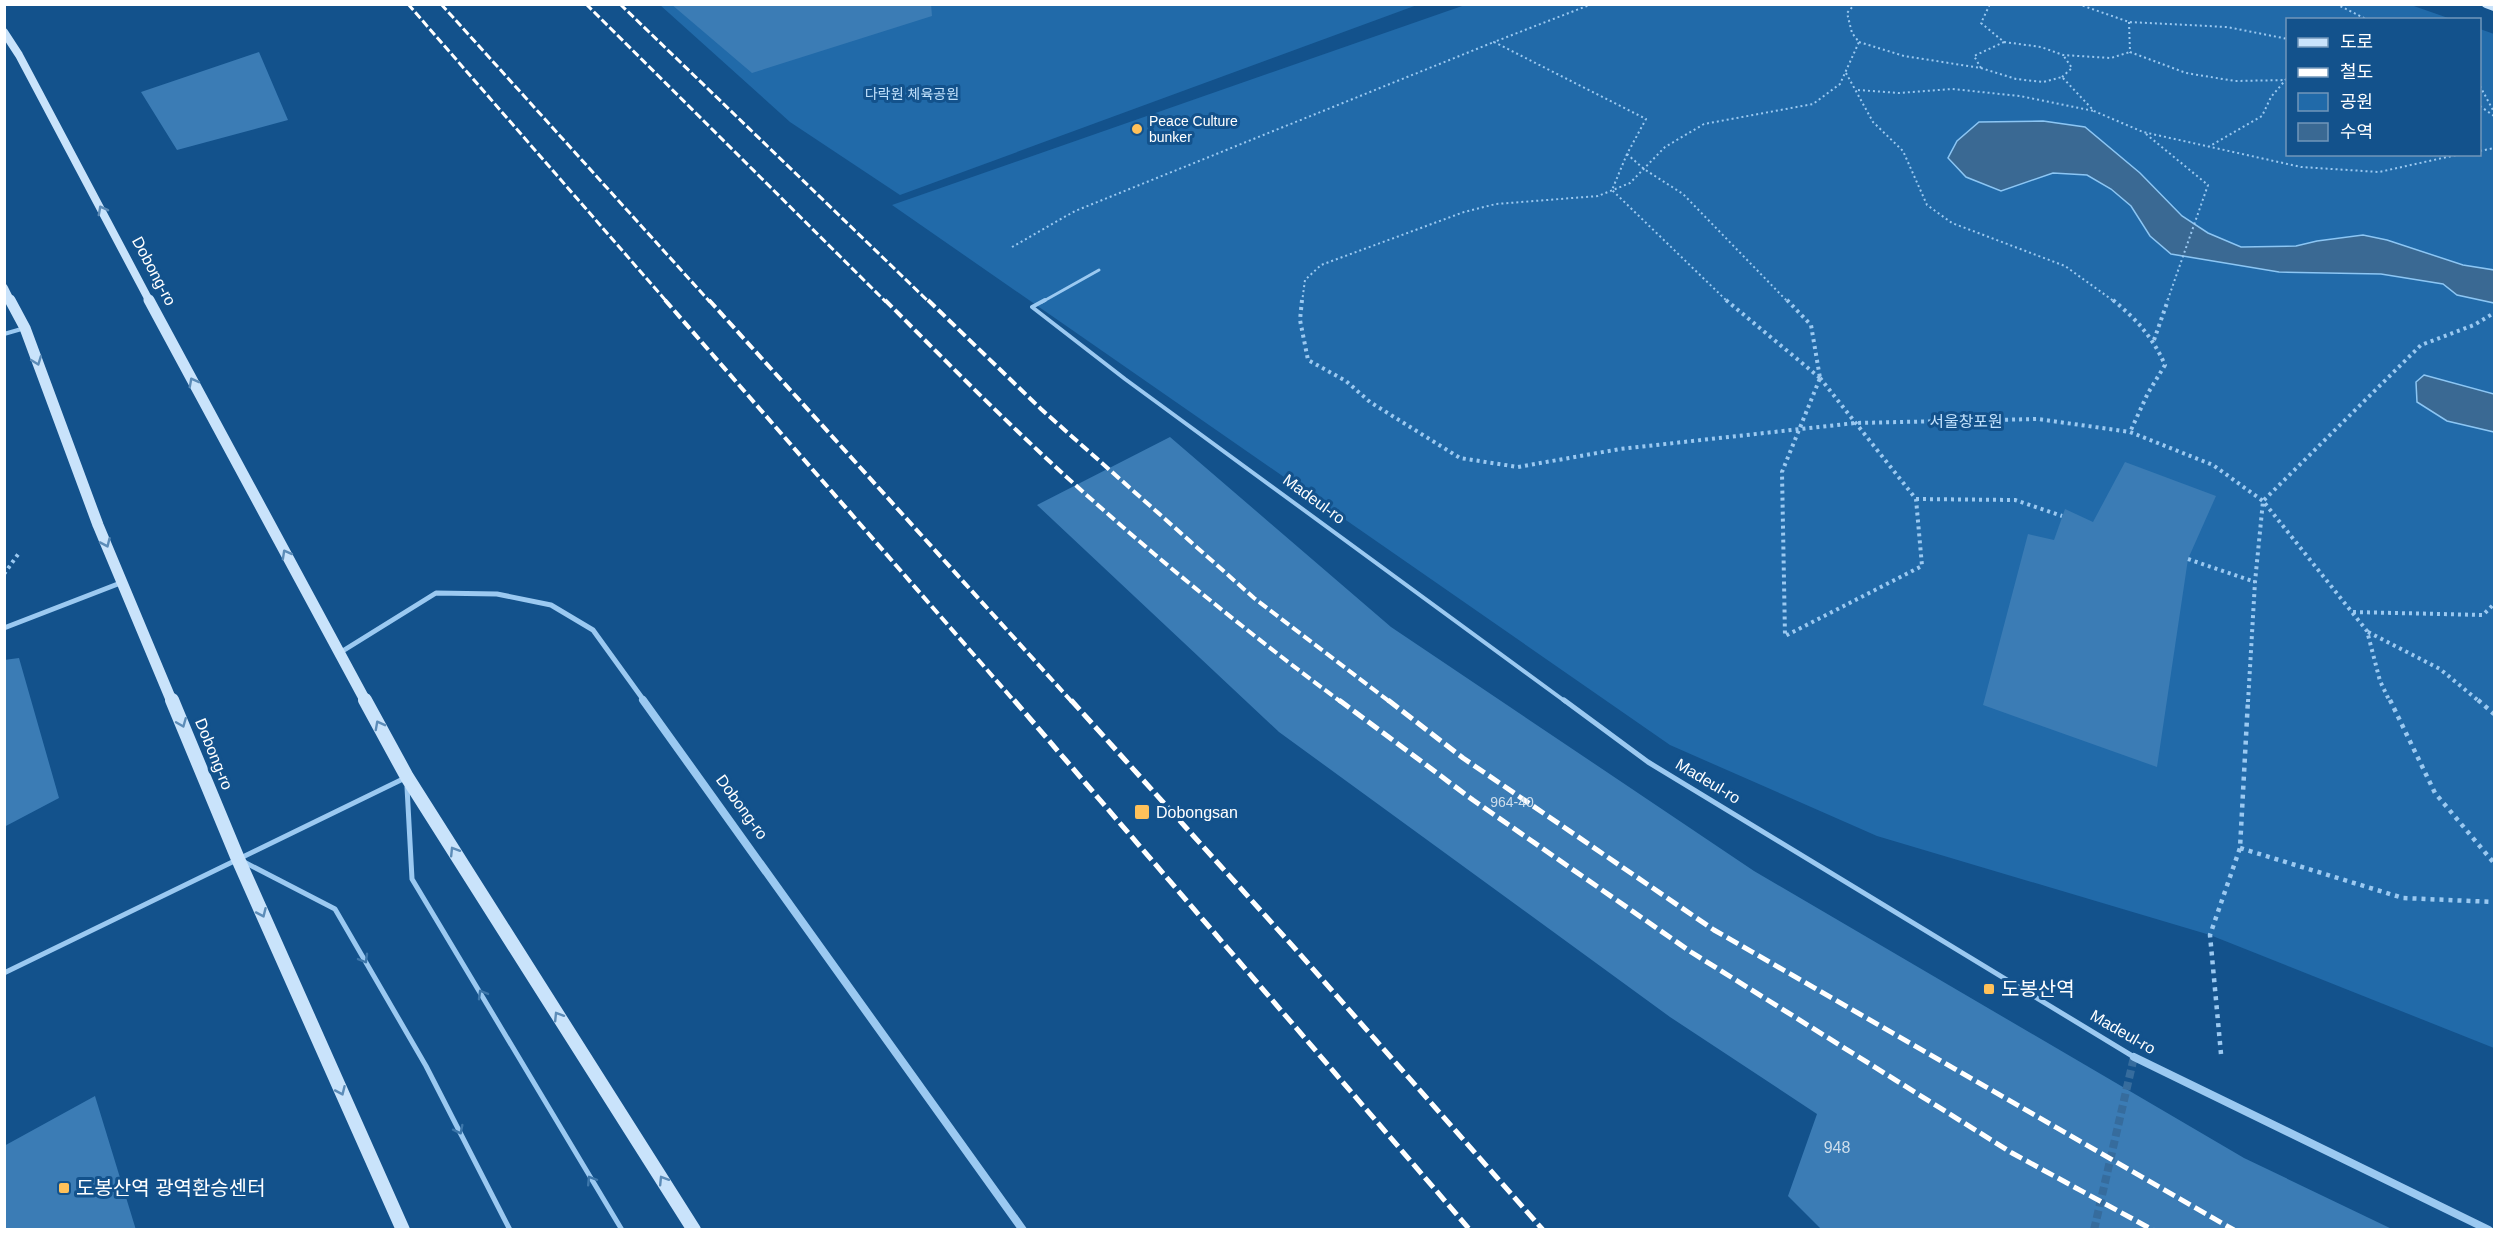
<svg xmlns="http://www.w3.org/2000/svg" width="2499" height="1234" font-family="Arial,'Noto Sans KR',sans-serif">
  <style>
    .green { fill: #216aa9 }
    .water { fill: #3a6993; stroke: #8cc6f4; stroke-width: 1.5 }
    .building { fill: #3b7cb5 }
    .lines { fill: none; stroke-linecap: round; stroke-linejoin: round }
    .street-tunnel { stroke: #366c9d; stroke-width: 8; stroke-dasharray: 8 4; stroke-linecap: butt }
    .path-far2 { stroke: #9bc9f1; stroke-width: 2; stroke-dasharray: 2 3; stroke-linecap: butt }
    .path-far1 { stroke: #9bc9f1; stroke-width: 4; stroke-dasharray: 3 4; stroke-linecap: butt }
    .path { stroke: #9bc9f1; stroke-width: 4.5; stroke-dasharray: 4 5; stroke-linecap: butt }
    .lane-far2 { stroke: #9bc9f1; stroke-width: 3 }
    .lane-far1 { stroke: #9bc9f1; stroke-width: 4 }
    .lane { stroke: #9bc9f1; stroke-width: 5 }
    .street-far1 { stroke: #9bc9f1; stroke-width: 5 }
    .street { stroke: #9bc9f1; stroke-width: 8 }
    .secondary-far2 { stroke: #c9e3fb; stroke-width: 8 }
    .secondary-far1 { stroke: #c9e3fb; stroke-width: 11 }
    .secondary { stroke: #c9e3fb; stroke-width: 14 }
    .rail-far2 { stroke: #fff; stroke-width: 3; stroke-dasharray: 8 3; stroke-linecap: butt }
    .rail-far1 { stroke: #fff; stroke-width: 4; stroke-dasharray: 10 4; stroke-linecap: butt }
    .rail { stroke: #fff; stroke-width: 5; stroke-dasharray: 13 5; stroke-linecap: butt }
    .oneway { stroke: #5c8cb8 }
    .oneway2 { stroke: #3c76aa }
    .poi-dot { fill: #ffc15a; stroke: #13528c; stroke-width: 2 }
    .labels { text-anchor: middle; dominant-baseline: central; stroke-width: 6; stroke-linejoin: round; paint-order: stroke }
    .far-park-label { font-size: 14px; fill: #c1e1fc; stroke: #13528c }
    .far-poi-label { font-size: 14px; fill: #fff; stroke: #13528c; text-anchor: start }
    .number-label { font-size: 14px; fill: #cedeec }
    .street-label { font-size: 16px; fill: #fff; stroke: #13528c }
    .park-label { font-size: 16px; fill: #c1e1fc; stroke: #13528c }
    .poi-label { font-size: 16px; fill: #fff; stroke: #13528c; text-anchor: start }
    .near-number-label { font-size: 16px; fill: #cedeec }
    .near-poi-label { font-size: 20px; fill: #fff; stroke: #13528c; text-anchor: start }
  </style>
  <rect width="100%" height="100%" fill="#13528c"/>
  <!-- green -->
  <path class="green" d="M2408,4L2451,19L2288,20V154H2480V29L2494,34V1048L2210,935L1877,836L1670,745L892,205L1465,5Z
    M660,5H1417L900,195L790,122Z"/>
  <!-- water -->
  <path class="water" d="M2043,121L2085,127L2140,173L2182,216L2208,233L2241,247L2296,246L2317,241L2363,235L2387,240L2463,265L2494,270V303L2457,295L2443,284L2381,274L2279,272L2171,254L2150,236L2131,206L2111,189L2087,175L2053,173L2001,191L1966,177L1948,158L1957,141L1979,122Z
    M2424,375L2494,394V432L2447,421L2417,402L2416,382Z"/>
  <!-- building -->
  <path class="building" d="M671,4H931L932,16L752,73Z
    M259,52L288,120L177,150L141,92Z
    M1170,437L1391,627L1754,871L2244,1158L2394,1230H1822L1788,1196L1817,1114L1670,1017L1279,732L1037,505Z
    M2125,462L2216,496L2188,559L2157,767L1983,705L2028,534L2054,540L2065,509L2093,522Z
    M19,658L59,798L4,827V660Z
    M95,1096L136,1230H4V1146Z"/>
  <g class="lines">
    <!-- street-tunnel -->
    <path class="street-tunnel" d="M2094,1230L2134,1057"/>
    <!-- path-far2 -->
    <path class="path-far2" d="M1592,4L1494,42L1646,119L1627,154
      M2078,4L2129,22L2227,27L2288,39
      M2336,4L2368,20
      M2129,22L2130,52L2186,73L2235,81L2288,80
      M1859,42L1904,56L1981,68L2016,79L2043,82L2062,77L2094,111L2143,132L2301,167L2379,172L2461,154
      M2004,42L2041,47L2063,55L2111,58L2130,52
      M1981,68L1974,56L2004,42L1981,23L1990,4
      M1846,73L1873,122L1903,151L1927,205L1952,223L2065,266L2115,302
      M2062,77L2072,68L2063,55
      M2480,86L2494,112
      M1858,90L1899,93L1952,89L2020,96L2094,111
      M2480,106L2494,116
      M2146,134L2208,185L2167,302
      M2208,147L2262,116L2271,97L2288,77
      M2480,151L2494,148
      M1627,154L1644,169L1683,194L1788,302
      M1627,154L1612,190L1728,302
      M1012,247L1075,211L1494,42
      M1302,302L1305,280L1321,265L1464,212L1496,204L1598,196L1630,183L1665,147L1704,124L1813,104L1840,84L1859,42L1852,33L1847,13L1855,4"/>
    <!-- path-far1 -->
    <path class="path-far1" d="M1302,300L1300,320L1308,360L1346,381L1370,402L1460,458L1518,467L1620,449L1855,423L2038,419L2130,432L2213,465L2263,501L2367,631L2380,681L2390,702
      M1726,300L1820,378
      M1787,300L1811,325L1820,378
      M2113,300C2137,320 2152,336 2165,365L2148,393L2130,432
      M2154,340L2168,300
      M1820,378L1916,499L1922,566L1785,636L1782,472Z
      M1916,499L2015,500L2062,516
      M2188,559L2255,582
      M4,574L19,553
      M2353,612L2483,615L2494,604
      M2368,632L2440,669L2480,702
      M2248,702L2255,582L2263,501L2421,345L2474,325L2494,313"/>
    <!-- path -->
    <path class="path" d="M2390,700L2435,793L2494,863
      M2478,700L2494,714
      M2240,848L2403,898L2494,902
      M2221,1054L2210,935L2240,848L2248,700"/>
    <!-- lane-far2 -->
    <path class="lane-far2" d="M1042,302L1099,270"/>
    <!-- lane-far1 -->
    <path class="lane-far1" d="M1045,300L1032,307L1125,379L1566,702
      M4,334L25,328"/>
    <!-- lane -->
    <path class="lane" d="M1564,700L1648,762L2134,1057
      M407,787L412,879L622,1230
      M244,862L335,909L426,1066L510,1230
      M4,973L405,778"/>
    <!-- street-far1 -->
    <path class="street-far1" d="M4,628L123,582
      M341,652L436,593L497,594L551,605L593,630L645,702"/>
    <!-- street -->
    <path class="street" d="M643,700L1023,1230
      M2134,1057L2489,1230"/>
    <!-- secondary-far2 -->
    <path class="secondary-far2" d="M2486,4L2494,7
      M4,32L19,55L150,302
      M4,288L11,302"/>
    <!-- secondary-far1 -->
    <path class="secondary-far1" d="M10,300L25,328L98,525L172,702
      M149,300L366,702"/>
    <!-- secondary -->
    <path class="secondary" d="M172,700L238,859L403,1230
      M365,700L407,777L694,1230"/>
    <!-- rail-far2 -->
    <path class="rail-far2" d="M408,4L667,302
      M441,4L710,302
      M586,4L886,302
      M620,4L929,302"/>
    <!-- rail-far1 -->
    <path class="rail-far1" d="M665,300L1015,702
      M709,300L1072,702
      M885,300C927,342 968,384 1011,425C1114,524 1227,617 1341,702
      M928,300L1041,409L1254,598L1390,702"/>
    <!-- rail -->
    <path class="rail" d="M1014,700L1470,1230
      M1071,700L1299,953L1543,1230
      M1339,700L1473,800L1691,952L2012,1153L2153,1230
      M1388,700L1463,758L1714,930L2234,1230"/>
  </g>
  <!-- one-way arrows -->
  <defs><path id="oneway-chevron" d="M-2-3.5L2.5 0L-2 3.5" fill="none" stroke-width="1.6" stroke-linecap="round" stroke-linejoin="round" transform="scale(1.5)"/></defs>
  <g class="oneway">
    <use href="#oneway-chevron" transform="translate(102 210) rotate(-118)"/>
    <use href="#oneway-chevron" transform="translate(37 361) rotate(69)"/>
    <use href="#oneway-chevron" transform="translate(193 382) rotate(-118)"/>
    <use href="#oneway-chevron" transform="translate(106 543) rotate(66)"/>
    <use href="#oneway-chevron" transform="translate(286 554) rotate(-119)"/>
    <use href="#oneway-chevron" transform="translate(182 723) rotate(68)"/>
    <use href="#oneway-chevron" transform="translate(379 725) rotate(-118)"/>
    <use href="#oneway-chevron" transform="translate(454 851) rotate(-122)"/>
    <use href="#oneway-chevron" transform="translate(262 913) rotate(66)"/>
    <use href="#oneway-chevron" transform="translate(558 1016) rotate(-122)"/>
    <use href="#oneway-chevron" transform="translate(341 1091) rotate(66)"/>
    <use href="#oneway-chevron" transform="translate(663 1180) rotate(-122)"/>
  </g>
  <g class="oneway2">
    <use href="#oneway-chevron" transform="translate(364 959) rotate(60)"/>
    <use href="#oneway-chevron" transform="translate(482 994) rotate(-120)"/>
    <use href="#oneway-chevron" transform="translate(459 1130) rotate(63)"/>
    <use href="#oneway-chevron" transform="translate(591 1180) rotate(-122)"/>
  </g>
  <!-- markers -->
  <g class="poi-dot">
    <circle cx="1137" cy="129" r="6"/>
    <rect x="1134" y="804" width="16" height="16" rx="3"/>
    <rect x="1983" y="983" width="12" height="12" rx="3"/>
    <rect x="58" y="1182" width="12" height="12" rx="3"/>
  </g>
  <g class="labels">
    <!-- far-park labels -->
    <g class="far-park-label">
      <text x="912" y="94">다락원 체육공원</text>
    </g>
    <!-- far-poi labels -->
    <g class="far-poi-label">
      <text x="1149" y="121">Peace Culture<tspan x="1149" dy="16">bunker</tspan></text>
    </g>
    <!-- number labels -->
    <g class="number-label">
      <text x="1512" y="802">964-40</text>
    </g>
    <!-- street labels -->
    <g class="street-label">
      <text transform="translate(154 271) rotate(62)">Dobong-ro</text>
      <text transform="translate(1314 499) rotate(36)">Madeul-ro</text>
      <text transform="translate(214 754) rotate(68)">Dobong-ro</text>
      <text transform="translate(1708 781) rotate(31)">Madeul-ro</text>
      <text transform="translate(742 807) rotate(54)">Dobong-ro</text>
      <text transform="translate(2123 1032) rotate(30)">Madeul-ro</text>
    </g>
    <!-- park labels -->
    <g class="park-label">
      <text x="1966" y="421">서울창포원</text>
    </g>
    <!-- poi labels -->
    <g class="poi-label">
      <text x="1156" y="812">Dobongsan</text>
    </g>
    <!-- near-number labels -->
    <g class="near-number-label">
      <text x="1837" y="1147">948</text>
    </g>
    <!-- near-poi labels -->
    <g class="near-poi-label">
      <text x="2001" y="989">도봉산역</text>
      <text x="76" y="1188">도봉산역 광역환승센터</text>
    </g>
  </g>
  <!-- border -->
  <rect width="2499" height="1234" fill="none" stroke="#ffffff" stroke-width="12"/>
  <!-- legend -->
  <rect x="2286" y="18" width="195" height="138" fill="#13528c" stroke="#7197ba" stroke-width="1.5"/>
  <rect x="2298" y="38" width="30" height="9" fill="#c9e3fb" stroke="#7197ba" stroke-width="1.5"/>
  <text x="2340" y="48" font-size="18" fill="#ffffff">도로</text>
  <rect x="2298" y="68" width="30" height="9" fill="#ffffff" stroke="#7197ba" stroke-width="1.5"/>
  <text x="2340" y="78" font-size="18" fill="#ffffff">철도</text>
  <rect x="2298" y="93" width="30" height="18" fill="#216aa9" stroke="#7197ba" stroke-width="1.5"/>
  <text x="2340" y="108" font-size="18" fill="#ffffff">공원</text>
  <rect x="2298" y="123" width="30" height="18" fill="#3a6993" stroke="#7197ba" stroke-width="1.5"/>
  <text x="2340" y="138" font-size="18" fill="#ffffff">수역</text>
</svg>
